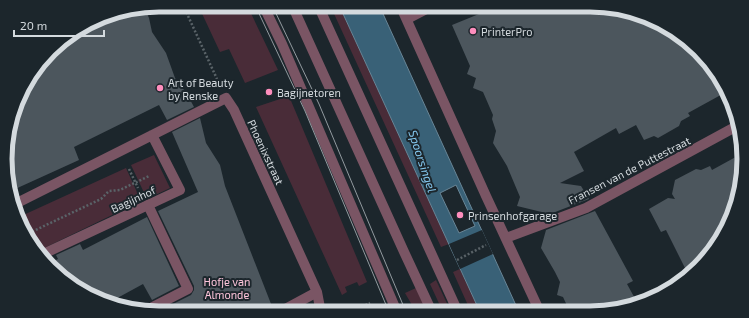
<svg xmlns="http://www.w3.org/2000/svg" width="749" height="318" font-family="'Exo 2',sans-serif">
  <style>
    .green { fill: #492c38 }
    .water { fill: #396177; stroke: #688596; fill-rule: evenodd }
    .pier { fill: #1c262c }
    .building { fill: #4c565d }
    .lines { fill: none; stroke-linecap: round; stroke-linejoin: round }
    .path { stroke: #5a6368; stroke-width: 2.5; stroke-dasharray: 2 2; stroke-linecap: butt }
    .service { stroke: #7a5564; stroke-width: 10 }
    .minor { stroke: #7a5564; stroke-width: 10 }
    .tertiary { stroke: #7a5564; stroke-width: 10 }
    .tram { stroke: #929a9f; stroke-width: 1 }
    .poi-dot { fill: #fe8ebd; stroke: #1c262c; stroke-width: 1.5 }
    .labels { text-anchor: middle; dominant-baseline: central; stroke-width: 4; stroke-linejoin: round; paint-order: stroke }
    .poi-label { font-size: 11px; fill: #d4dade; stroke: #1c262c; text-anchor: start }
    .street-label { font-size: 11px; fill: #d4dade; stroke: #1c262c }
    .park-label { font-size: 11px; fill: #fdc4da; stroke: #1c262c }
    .water-label { font-size: 12px; font-style: italic; fill: #85c9f0; stroke: #1c262c }
    .rim { fill: none; stroke: #d4dade; stroke-width: 5 }
  </style>
  <rect width="100%" height="100%" fill="#1c262c"/>
  <!-- green -->
  <path class="green" d="M198,5H247L278,70L245,83L229,49L220,52Z
    M330,5H339L449,244L441,247Z
    M289,96L367,282L359,286L357,282L345,287L347,292L342,295L256,107Z
    M154,155L170,188L147,199L131,165Z
    M126,168L141,201L38,251L26,236L19,217Z
    M460,269L480,312H471L453,272Z
    M436,280L451,312H443L430,284Z
    M416,288L427,312H416L405,293Z"/>
  <!-- water -->
  <path class="water" d="M339,5H379L519,312H480ZM456,185L475,226L459,233L440,193Z"/>
  <!-- pier -->
  <path class="pier" d="M482,230L493,254L460,269L449,244Z"/>
  <!-- building -->
  <path class="building" d="M501,5H590L640,13L686,40L697,60L702,57L728,91L688,113L690,116L681,121L679,126L658,138L654,136L644,140L636,125L619,134L616,128L574,152L584,171L560,183L581,186L589,199L550,214L517,206L520,197L507,166L493,143L496,131L492,119L493,115L483,92L473,88L476,78L467,74L470,66L452,25Z
    M144,7L149,18L152,32L166,53L175,78L187,94L194,107L167,120L159,105L74,147L79,160L13,190L6,176L8,129L26,82L57,44L109,13Z
    M200,118L206,143L220,165L225,186L273,309L272,313H159L157,312L191,295L194,290V286L158,211L198,192L172,132Z
    M743,153L736,209L712,253L689,276L666,230L661,232L649,209L668,198L675,199L672,194L675,180L696,169L701,170L710,166L712,170Z
    M595,211L633,281L627,284L638,304L610,312H570L563,297L557,295L560,282L555,272L541,248L546,230Z
    M147,217L179,286L152,300L143,284L110,302H104L58,275L48,264L58,259L56,255L80,244L83,250Z"/>
  <g class="lines">
    <!-- path -->
    <path class="path" d="M183,5L217,79
      M129,169L138,188
      M25,235L101,199L109,191L120,190L149,176
      M457,260L486,245
      M351,312L370,303"/>
    <!-- service -->
    <path class="service" d="M263,5L282,44L397,312
      M145,311L188,289L148,205"/>
    <!-- minor -->
    <path class="minor" d="M400,5L486,196L540,312
      M407,19L434,5
      M15,204L226,98L234,110L317,292L321,313
      M506,238L586,208L737,126
      M41,255L180,190L152,135
      M278,313L317,292"/>
    <!-- tertiary -->
    <path class="tertiary" d="M292,5L405,254L432,312
      M318,5L458,312"/>
    <!-- tram -->
    <path class="tram" d="M255,5L305,111L389,312
      M272,5L319,104L406,312"/>
  </g>
  <!-- markers -->
  <g class="poi-dot">
    <circle cx="473" cy="31" r="4"/>
    <circle cx="160" cy="88" r="4"/>
    <circle cx="269" cy="92" r="4"/>
    <circle cx="460" cy="215" r="4"/>
  </g>
  <g class="labels">
    <!-- poi labels -->
    <g class="poi-label">
      <text x="481" y="31">PrinterPro</text>
      <text x="168" y="82">Art of Beauty<tspan x="168" dy="13">by Renske</tspan></text>
      <text x="277" y="92">Bagijnetoren</text>
      <text x="468" y="215">Prinsenhofgarage</text>
    </g>
    <!-- street labels -->
    <g class="street-label">
      <text transform="translate(266 152) rotate(65)">Phoenixstraat</text>
      <text transform="translate(629 170) rotate(-27)">Fransen van de Puttestraat</text>
      <text transform="translate(133 199) rotate(-25)">Bagijnhof</text>
    </g>
    <!-- park labels -->
    <g class="park-label">
      <text x="227" y="281">Hofje van<tspan x="227" dy="13">Almonde</tspan></text>
    </g>
    <!-- water labels -->
    <g class="water-label">
      <text transform="translate(423 161) rotate(72)">Spoorsingel</text>
    </g>
  </g>
  <!-- crop -->
  <path d="M0 0H749V318H0ZM159 12H590A147 147 0 0 1 737 159V159A147 147 0 0 1 590 306H159A147 147 0 0 1 12 159V159A147 147 0 0 1 159 12Z" fill="#1c262c" fill-rule="evenodd"/>
  <path class="rim" d="M159 12H590A147 147 0 0 1 737 159V159A147 147 0 0 1 590 306H159A147 147 0 0 1 12 159V159A147 147 0 0 1 159 12Z"/>
  <!-- scale -->
  <path d="M14 30v6h90v-6" fill="none" stroke="#d4dade" stroke-width="2"/>
  <text x="20" y="30" font-size="12" fill="#d4dade" stroke="#1c262c" stroke-width="3" paint-order="stroke">20 m</text>
</svg>
